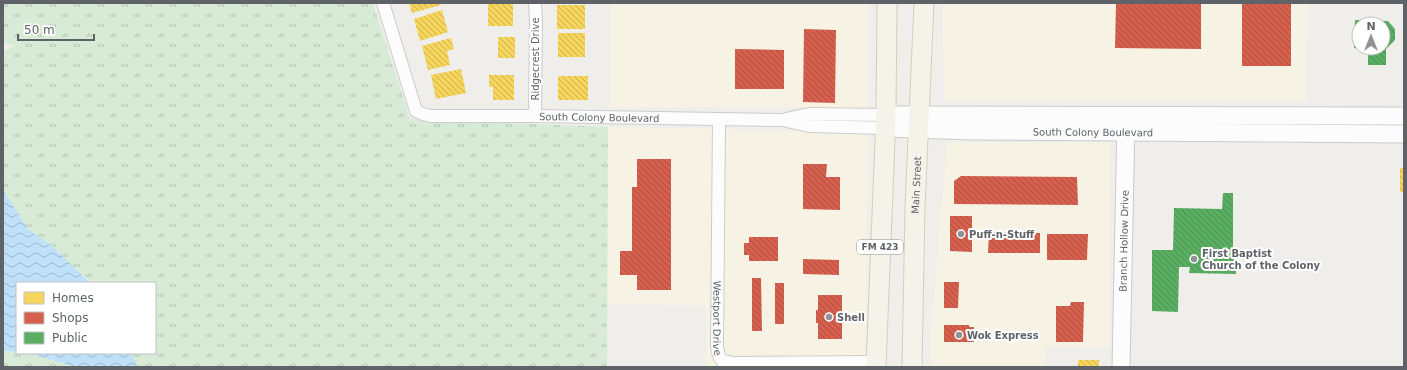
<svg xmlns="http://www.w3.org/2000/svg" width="1407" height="370" font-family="'DejaVu Sans',sans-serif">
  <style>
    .commercial { fill: #f7f3e4 }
    .grass { fill: url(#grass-tufts) }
    .water { fill: url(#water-waves) }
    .homes { fill: url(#homes-back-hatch) }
    .shops { fill: url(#shops-back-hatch) }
    .public { fill: url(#public-back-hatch) }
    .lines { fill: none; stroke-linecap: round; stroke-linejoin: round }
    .street-casing { stroke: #cbcccc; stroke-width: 14 }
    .secondary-casing { stroke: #cacacb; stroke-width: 19 }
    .primary-casing { stroke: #d7ceb8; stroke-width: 21 }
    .street { stroke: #fdfcfc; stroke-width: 12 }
    .secondary { stroke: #fdfcfc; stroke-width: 17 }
    .primary { stroke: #f4f2e9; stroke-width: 19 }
    .poi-dot { fill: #919496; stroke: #fff; stroke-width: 1.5 }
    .labels { text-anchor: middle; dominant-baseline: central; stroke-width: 4; stroke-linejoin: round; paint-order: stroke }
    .shield { fill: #fff; stroke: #8f9295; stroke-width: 1 }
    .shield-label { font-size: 9px; font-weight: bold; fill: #5f6368 }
    .street-label { font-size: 10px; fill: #5f6368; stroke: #fff }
    .poi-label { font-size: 10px; font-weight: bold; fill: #5f6368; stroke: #fff; text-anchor: start }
  </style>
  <defs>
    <pattern id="grass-tufts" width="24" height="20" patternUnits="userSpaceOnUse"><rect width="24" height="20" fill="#d8ebd6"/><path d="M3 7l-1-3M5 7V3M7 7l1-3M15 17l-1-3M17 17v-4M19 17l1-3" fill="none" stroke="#b2c2b1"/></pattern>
    <pattern id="water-waves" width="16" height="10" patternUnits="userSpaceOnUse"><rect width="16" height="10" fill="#bfe0f9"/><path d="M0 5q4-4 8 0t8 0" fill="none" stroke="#9eb9cd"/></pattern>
    <pattern id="homes-back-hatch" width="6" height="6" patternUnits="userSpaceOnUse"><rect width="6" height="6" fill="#f6d55c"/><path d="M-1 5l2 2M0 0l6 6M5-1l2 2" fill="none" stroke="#cab050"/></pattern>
    <pattern id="shops-back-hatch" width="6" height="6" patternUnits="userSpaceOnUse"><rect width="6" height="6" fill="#d6604d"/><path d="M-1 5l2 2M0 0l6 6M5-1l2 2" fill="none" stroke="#a85042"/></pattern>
    <pattern id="public-back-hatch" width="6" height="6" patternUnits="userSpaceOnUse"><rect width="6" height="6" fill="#5aae61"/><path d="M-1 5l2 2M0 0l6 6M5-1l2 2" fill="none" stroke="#4e9154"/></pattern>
  </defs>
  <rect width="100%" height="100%" fill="#efeeea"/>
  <!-- commercial -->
  <path class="commercial" d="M611,3H868L867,108L611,107Z
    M942,3H1307L1306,101L944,100Z
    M608,127L868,132L865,367H706V305L607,304Z
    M947,142H1110L1109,347L1046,346V367H930L931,332Z"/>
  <!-- grass -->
  <path class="grass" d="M3,3H373L410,119L608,127L607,367H138L131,353H155V283H90L52,246L28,229L3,190V52L14,46L3,42Z
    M3,351L29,353L75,367H3Z"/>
  <!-- water -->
  <path class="water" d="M3,190L28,229L52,246L90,283H17V352L3,351Z
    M29,353H131L138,367H75Z"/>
  <!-- homes -->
  <path class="homes" d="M409,3H440L441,5L412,13Z
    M488,4H513V26H488Z
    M557,5H585V29H557Z
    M442,10L448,32L420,41L414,19Z
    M558,33H585V57H558Z
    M498,37H515V58H498Z
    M451,38L454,49L447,51L450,65L428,70L422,46Z
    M461,69L466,93L436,99L431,75Z
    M489,75H514V100H493V87H489Z
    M558,76H588V100H558Z
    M1400,168H1404V192H1400Z
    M1078,360H1099V367H1078Z"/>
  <!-- shops -->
  <path class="shops" d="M1116,3H1201V49L1115,48Z
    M1242,3H1291V66H1242Z
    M804,29L836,30L835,103L803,102Z
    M735,49L784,50V89H735Z
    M637,159H671V290H637V275H620V251H632V187H637Z
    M803,164H827L826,177H840V210L803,209Z
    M961,176L1077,177L1078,205L954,204V181Z
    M950,216H972V252L950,251Z
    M989,232L1040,233V253H988Z
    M1047,234H1088L1087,260H1047Z
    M749,237H778V261H749V255H744V243H749Z
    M803,259L839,260V275L803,274Z
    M752,278H761L762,331H752Z
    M944,282H959L958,308H944Z
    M775,283H784V324H775Z
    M818,295H842V339H818V323H816V310H818Z
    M1071,302H1084L1083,342H1056V306H1070Z
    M944,325H969V327H974V342H944Z"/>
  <!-- public -->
  <path class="public" d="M1355,20L1388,21L1395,29V40L1386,49V65H1368V48H1383V24H1359V49L1354,48Z
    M1223,193H1233V251H1236V274L1189,273L1190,267H1179L1178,312L1152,311V250H1173L1174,208L1222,209Z"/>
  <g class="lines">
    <defs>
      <g id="street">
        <path id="s1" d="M383,3L416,111L423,114L431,116H535L783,120L809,126L886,128"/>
        <path d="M535,3L536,19L535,116"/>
        <path id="s2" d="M719,119L717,347L719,356L722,361L733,363L876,362"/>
        <path d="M786,119L809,114L886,115"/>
      </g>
      <g id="secondary">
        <path d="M886,115L1404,116"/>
        <path id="s3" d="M886,128L972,131L1404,134"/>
        <path id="s4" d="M1121,367L1126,121"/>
      </g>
      <g id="primary">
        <path d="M876,367L886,115L887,3"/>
        <path id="s5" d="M912,367L915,207L924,3"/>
      </g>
    </defs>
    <!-- street casing -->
    <use href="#street" class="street-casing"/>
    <!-- secondary casing -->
    <use href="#secondary" class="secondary-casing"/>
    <!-- primary casing -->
    <use href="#primary" class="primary-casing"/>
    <!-- street -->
    <use href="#street" class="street"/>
    <!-- secondary -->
    <use href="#secondary" class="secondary"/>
    <!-- primary -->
    <use href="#primary" class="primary"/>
  </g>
  <!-- markers -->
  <g class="poi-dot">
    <circle cx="961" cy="234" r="4"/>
    <circle cx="1194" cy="259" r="4"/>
    <circle cx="829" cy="317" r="4"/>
    <circle cx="959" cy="335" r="4"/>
  </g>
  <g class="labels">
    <!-- shield labels -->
    <rect class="shield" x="857" y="240" width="46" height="14" rx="3"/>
    <g class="shield-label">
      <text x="880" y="247">FM 423</text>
    </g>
    <!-- street labels -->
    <g class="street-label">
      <text transform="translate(535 59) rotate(-90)">Ridgecrest Drive</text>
      <text stroke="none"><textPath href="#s1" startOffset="297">South Colony Boulevard</textPath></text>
      <text stroke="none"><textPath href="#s3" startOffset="207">South Colony Boulevard</textPath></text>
      <text stroke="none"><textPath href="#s5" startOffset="182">Main Street</textPath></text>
      <text stroke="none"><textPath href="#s4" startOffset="126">Branch Hollow Drive</textPath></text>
      <text stroke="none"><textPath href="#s2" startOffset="199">Westport Drive</textPath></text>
    </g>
    <!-- poi labels -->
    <g class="poi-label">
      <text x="969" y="234">Puff-n-Stuff</text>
      <text x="1202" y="253">First Baptist<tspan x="1202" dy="12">Church of the Colony</tspan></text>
      <text x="837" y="317">Shell</text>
      <text x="967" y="335">Wok Express</text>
    </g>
  </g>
  <!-- border -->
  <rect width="1407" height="370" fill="none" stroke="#5f6368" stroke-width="8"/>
  <!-- legend -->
  <rect x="16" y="282" width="140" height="72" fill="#ffffff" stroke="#bfc1c3"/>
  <rect x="24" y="292" width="20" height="12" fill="#f6d55c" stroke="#bfc1c3"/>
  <text x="52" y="302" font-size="12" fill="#5f6368">Homes</text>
  <rect x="24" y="312" width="20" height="12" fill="#d6604d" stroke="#bfc1c3"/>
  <text x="52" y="322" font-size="12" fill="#5f6368">Shops</text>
  <rect x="24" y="332" width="20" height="12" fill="#5aae61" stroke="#bfc1c3"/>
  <text x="52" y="342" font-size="12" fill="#5f6368">Public</text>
  <!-- north arrow -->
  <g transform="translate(1371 36)"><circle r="19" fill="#ffffff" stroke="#bfc1c3"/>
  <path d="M0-3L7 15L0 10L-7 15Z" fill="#919496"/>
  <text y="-6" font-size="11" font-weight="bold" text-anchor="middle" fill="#5f6368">N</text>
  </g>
  <!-- scale -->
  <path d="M18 34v6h76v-6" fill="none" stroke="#5f6368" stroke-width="2"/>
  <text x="24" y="34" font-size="12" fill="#5f6368" stroke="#ffffff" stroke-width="3" paint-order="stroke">50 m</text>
</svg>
